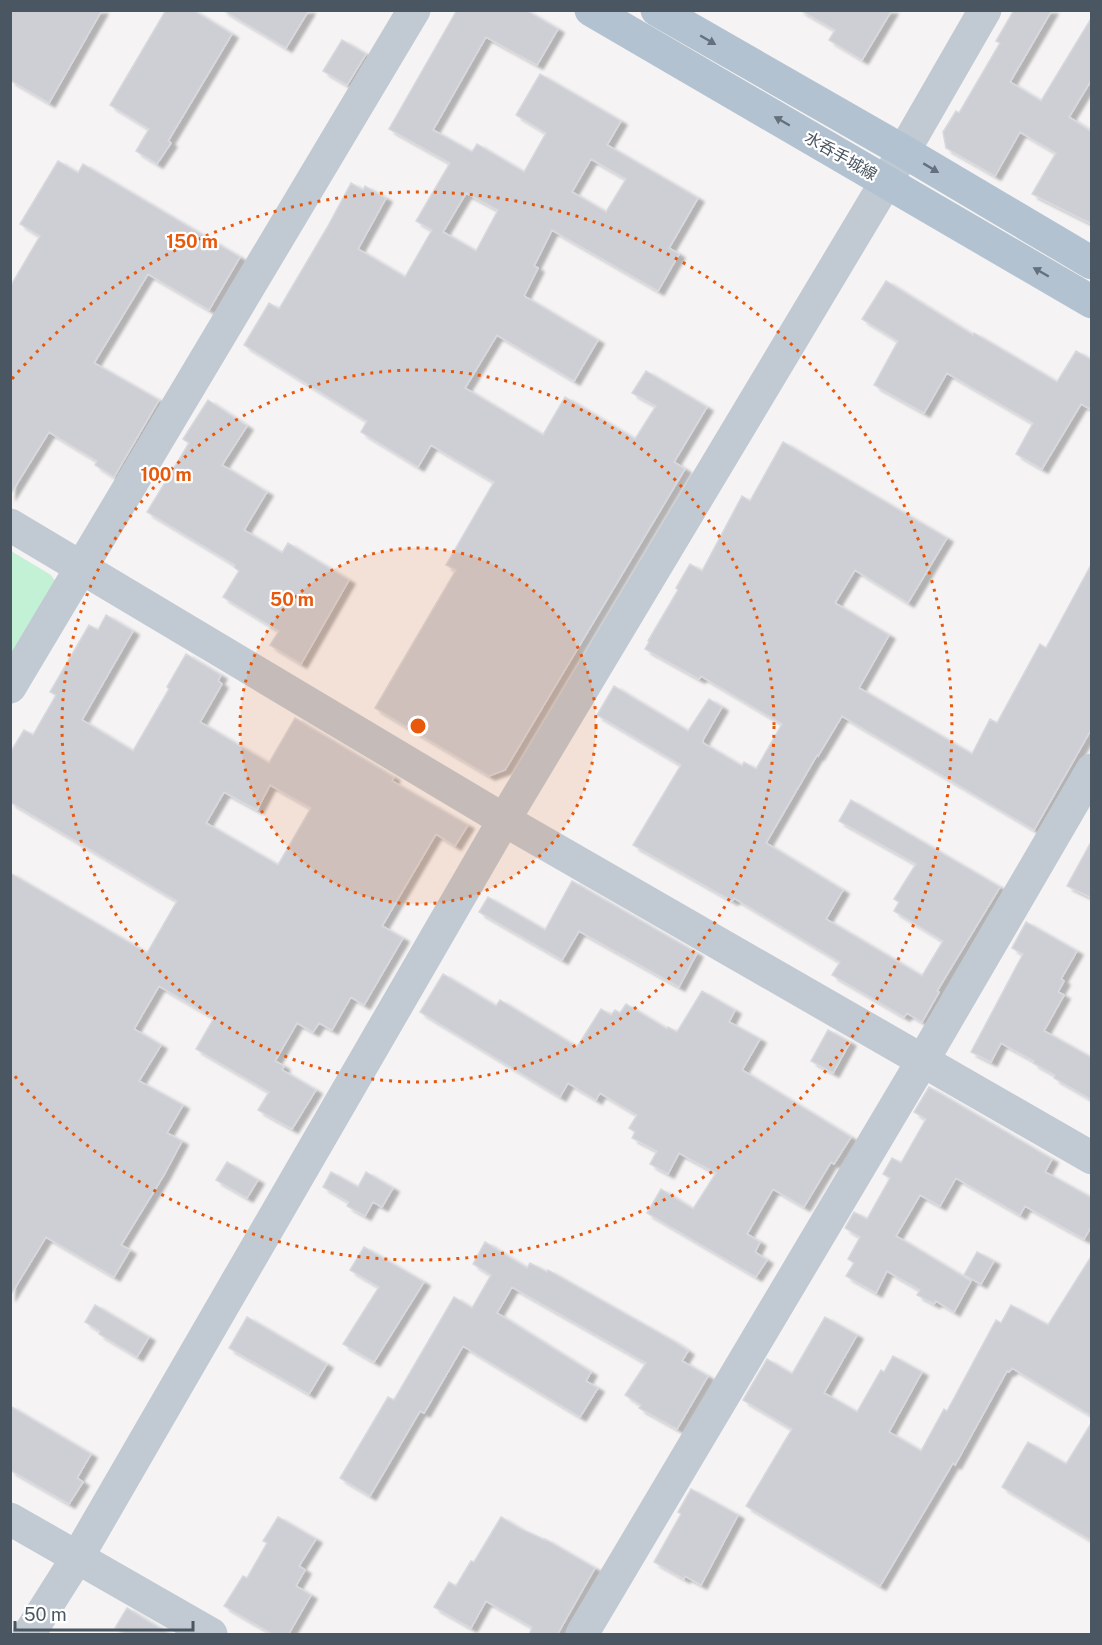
<svg xmlns="http://www.w3.org/2000/svg" width="1102" height="1645" font-family="'Public Sans','Noto Sans JP',sans-serif">
  <style>
    .green { fill: #c3f1d5 }
    .building { fill: #cdcfd5; stroke: #d7d9de; stroke-width: 1.5; fill-rule: evenodd; filter: url(#shadow) }
    .lines { fill: none; stroke-linecap: round; stroke-linejoin: round }
    .minor { stroke: #c1cad2; stroke-width: 33 }
    .major { stroke: #b3c2d1; stroke-width: 33 }
    .oneway { fill: #64717d }
    .ring { fill: none; stroke: #e8590c; stroke-width: 3; stroke-dasharray: 3 6 }
    .labels { text-anchor: middle; dominant-baseline: central; stroke-width: 4.5; stroke-linejoin: round; paint-order: stroke }
    .street-label { font-size: 16px; fill: #4a5661; stroke: #fff }
    .centre { fill: #e8590c; stroke: #fff; stroke-width: 3 }
    .ring-label { font-size: 18px; text-anchor: middle; font-weight: bold; fill: #e8590c; stroke: #fff; stroke-width: 4.5; stroke-linejoin: round; paint-order: stroke }
  </style>
  <defs>
    <filter id="shadow"><feDropShadow dx="6" dy="4" stdDeviation="1.5" flood-color="#0004"/></filter>
  </defs>
  <rect width="100%" height="100%" fill="#f5f3f3"/>
  <!-- green -->
  <path class="green" d="M11,551L51,575L57,584L11,661Z"/>
  <!-- building -->
  <path class="building" d="M10,10H102L49,103L10,80Z
    M166,10H193L232,34L168,141L171,143L157,164L136,151L149,129L110,105Z
    M223,10H309L286,48Z
    M457,10H526L558,29L537,65L486,37L433,130L472,152L477,144L524,172L546,133L516,115L540,74L621,121L607,145L698,198L669,248L679,254L658,291L552,230L534,266L538,268L524,296L598,340L574,381L497,335L465,388L543,435L565,397L635,439L656,406L632,393L646,371L707,407L674,462L685,469L505,770L489,776L375,708L456,570L446,565L494,482L431,445L418,467L361,432L367,421L244,345L269,303L279,309L328,226L351,183L363,190L365,186L386,198L358,249L405,277L432,230L416,221L450,163L389,129ZM591,159L626,179L606,212L572,192ZM466,193L498,210L476,251L443,232Z
    M800,10H892L862,60L829,40L835,30Z
    M1014,10H1052L1010,82L1041,101L1092,17V79L1069,117L1092,132V224L1032,194L1056,153L1020,132L995,176L946,148L943,132L956,111L959,113L1000,43L996,41Z
    M342,40L366,54L347,85L323,71Z
    M58,161L78,173L83,164L240,257L209,310L148,274L94,363L159,400L114,477L95,465L97,461L49,432L10,495V287L40,236L20,224Z
    M886,281L973,335L974,333L1057,382L1076,351L1092,360V410L1081,404L1042,469L1016,454L1033,423L947,373L924,413L874,385L898,341L862,319Z
    M208,400L247,426L222,465L267,492L244,530L282,553L288,543L349,580L301,664L270,645L279,631L223,597L239,571L234,567L235,565L147,512L189,443L183,439Z
    M783,442L947,538L908,603L855,570L835,603L889,635L859,688L972,754L990,719L997,723L1040,644L1046,648L1092,563V728L1034,830L842,716L818,756L817,755L766,843L843,890L826,919L922,976L943,941L894,911L899,902L894,899L916,864L839,821L851,800L1000,887L937,991L939,992L922,1022L907,1013L904,1017L832,975L840,962L734,898L732,901L633,845L681,765L597,715L614,686L688,731L709,699L722,707L703,740V743L742,766L744,762L756,769L782,724L701,676L699,679L645,649L649,642L648,641L678,590L676,588L690,564L702,571L742,496L750,501Z
    M106,615L133,631L82,720L133,751L169,689L167,687L186,654L221,675L218,681L222,684L200,722L269,763L295,718L394,777L392,781L468,825L455,846L436,834L382,926L403,938L364,1005L351,997L332,1030L319,1023L313,1032L297,1023L275,1061L284,1066L282,1070L316,1090L292,1129L258,1110L269,1092L196,1049L214,1018L159,986L134,1029L161,1045L139,1081L183,1105L167,1133L182,1141L164,1175L121,1245L130,1250L114,1277L46,1237L10,1296V873L147,953L177,901L10,802V753L24,730L33,735L56,695L50,692L89,625L98,630ZM270,785L311,808L278,865L206,823L224,792L257,810Z
    M1092,840V898L1067,886Z
    M572,881L697,953L679,987L579,931L562,960L479,912L488,897L545,930Z
    M1026,922L1077,951L1061,979L1064,981L1058,992L1064,995L1044,1031L1092,1058V1100L1054,1078L1055,1075L1033,1063L1034,1061L1001,1043L991,1062L971,1052L1023,954L1012,948Z
    M443,974L496,1006L500,1000L577,1047L601,1009L611,1015L615,1010L620,1013L626,1004L667,1029L668,1027L677,1032L702,991L735,1010L729,1022L760,1039L742,1070L851,1137L834,1164L831,1162L804,1207L773,1189L747,1234L760,1242L755,1252L767,1260L756,1277L647,1213L661,1189L693,1209L716,1173L679,1153L668,1174L650,1164L657,1151L632,1138L635,1132L629,1128L637,1115L600,1093L596,1100L568,1083L560,1097L420,1012Z
    M828,1030L850,1042L833,1073L811,1061Z
    M929,1087L1052,1159L1045,1172L1092,1198V1225L1084,1239L1025,1206L1020,1215L956,1178L940,1206L920,1195L896,1236L971,1281L954,1312L936,1301L934,1304L917,1295L920,1290L887,1271L876,1293L846,1276L854,1263L848,1259L860,1237L845,1228L854,1212L867,1219L890,1178L883,1174L892,1158L901,1163L926,1119L914,1112Z
    M227,1162L258,1180L247,1198L216,1180Z
    M331,1172L358,1187L366,1172L393,1188L382,1207L373,1202L365,1216L347,1206L349,1202L323,1187Z
    M485,1242L527,1268L530,1263L547,1272L548,1270L675,1342L688,1351L682,1361L708,1376L677,1429L639,1408L641,1405L625,1395L646,1363L512,1287L497,1313L591,1372L586,1381L598,1388L580,1417L463,1346L424,1413L420,1411L370,1496L340,1478L388,1397L394,1400L454,1297L472,1308L491,1275L473,1264Z
    M364,1247L424,1282L374,1362L343,1344L379,1287L350,1270Z
    M977,1252L994,1261L981,1284L964,1275Z
    M1092,1255V1416L1012,1368L1009,1372L1007,1371L955,1465L953,1463L880,1586L746,1506L792,1429L743,1400L767,1359L792,1374L825,1317L857,1335L824,1393L857,1412L881,1370L884,1372L893,1356L922,1372L889,1432L921,1451L944,1409L947,1411L996,1320L1001,1323L1011,1305L1048,1325Z
    M95,1305L149,1337L137,1357L99,1334L100,1331L85,1322Z
    M247,1317L327,1364L309,1394L229,1348Z
    M10,1406L91,1454L77,1478L83,1482L69,1504L10,1470Z
    M1092,1422V1541L1002,1487L1028,1442L1066,1464Z
    M691,1489L738,1515L701,1585L685,1576L684,1579L654,1562L681,1514L678,1512Z
    M278,1517L316,1539L299,1566L305,1570L296,1586L311,1595L288,1635H274L224,1606L243,1576L247,1578L267,1543L263,1541Z
    M501,1517L519,1528L545,1540V1539L595,1568L557,1635H529L532,1627L486,1601L471,1628L434,1607L449,1582L456,1586L471,1561L474,1562Z
    M127,1608L171,1635H127L115,1628Z"/>
  <g class="lines">
    <!-- minor -->
    <path class="minor" d="M10,525L504,820L1092,1158
      M10,687L414,10
      M10,1519L211,1634
      M29,1634L77,1558L504,820L886,182L985,10
      M582,1634L923,1060L1092,770"/>
    <!-- major -->
    <path class="major" d="M591,10L1092,302
      M657,10L903,151L1092,263"/>
  </g>
  <!-- one-way arrows -->
  <defs><path id="oneway-solid" d="M-6-.8H1V-3.2L6.5 0L1 3.2V.8H-6Z" transform="scale(1.5)"/></defs>
  <g class="oneway">
    <use href="#oneway-solid" transform="translate(708 40) rotate(30)"/>
    <use href="#oneway-solid" transform="translate(782 121) rotate(-150)"/>
    <use href="#oneway-solid" transform="translate(931 168) rotate(31)"/>
    <use href="#oneway-solid" transform="translate(1041 272) rotate(-150)"/>
  </g>
  <!-- distance rings -->
  <circle cx="418" cy="726" r="178" fill="#e8590c" fill-opacity=".12"/>
  <g class="ring">
    <circle cx="418" cy="726" r="178"/>
    <circle cx="418" cy="726" r="356"/>
    <path d="M12 379A534 534 0 1 1 12 1073"/>
  </g>
  <g class="labels">
    <!-- street labels -->
    <g class="street-label">
      <text transform="translate(841 156) rotate(30)">水呑手城線</text>
    </g>
  </g>
  <circle cx="418" cy="726" r="9" class="centre"/>
  <g class="ring-label">
    <text x="192" y="248">150 m</text>
    <text x="166" y="481">100 m</text>
    <text x="292" y="606">50 m</text>
  </g>
  <!-- border -->
  <rect width="1102" height="1645" fill="none" stroke="#4a5661" stroke-width="24"/>
  <!-- scale -->
  <path d="M15 1621v9h178v-9" fill="none" stroke="#4a5661" stroke-width="3"/>
  <text x="24" y="1621" font-size="18" fill="#4a5661" stroke="#ffffff" stroke-width="4.5" paint-order="stroke">50 m</text>
</svg>
